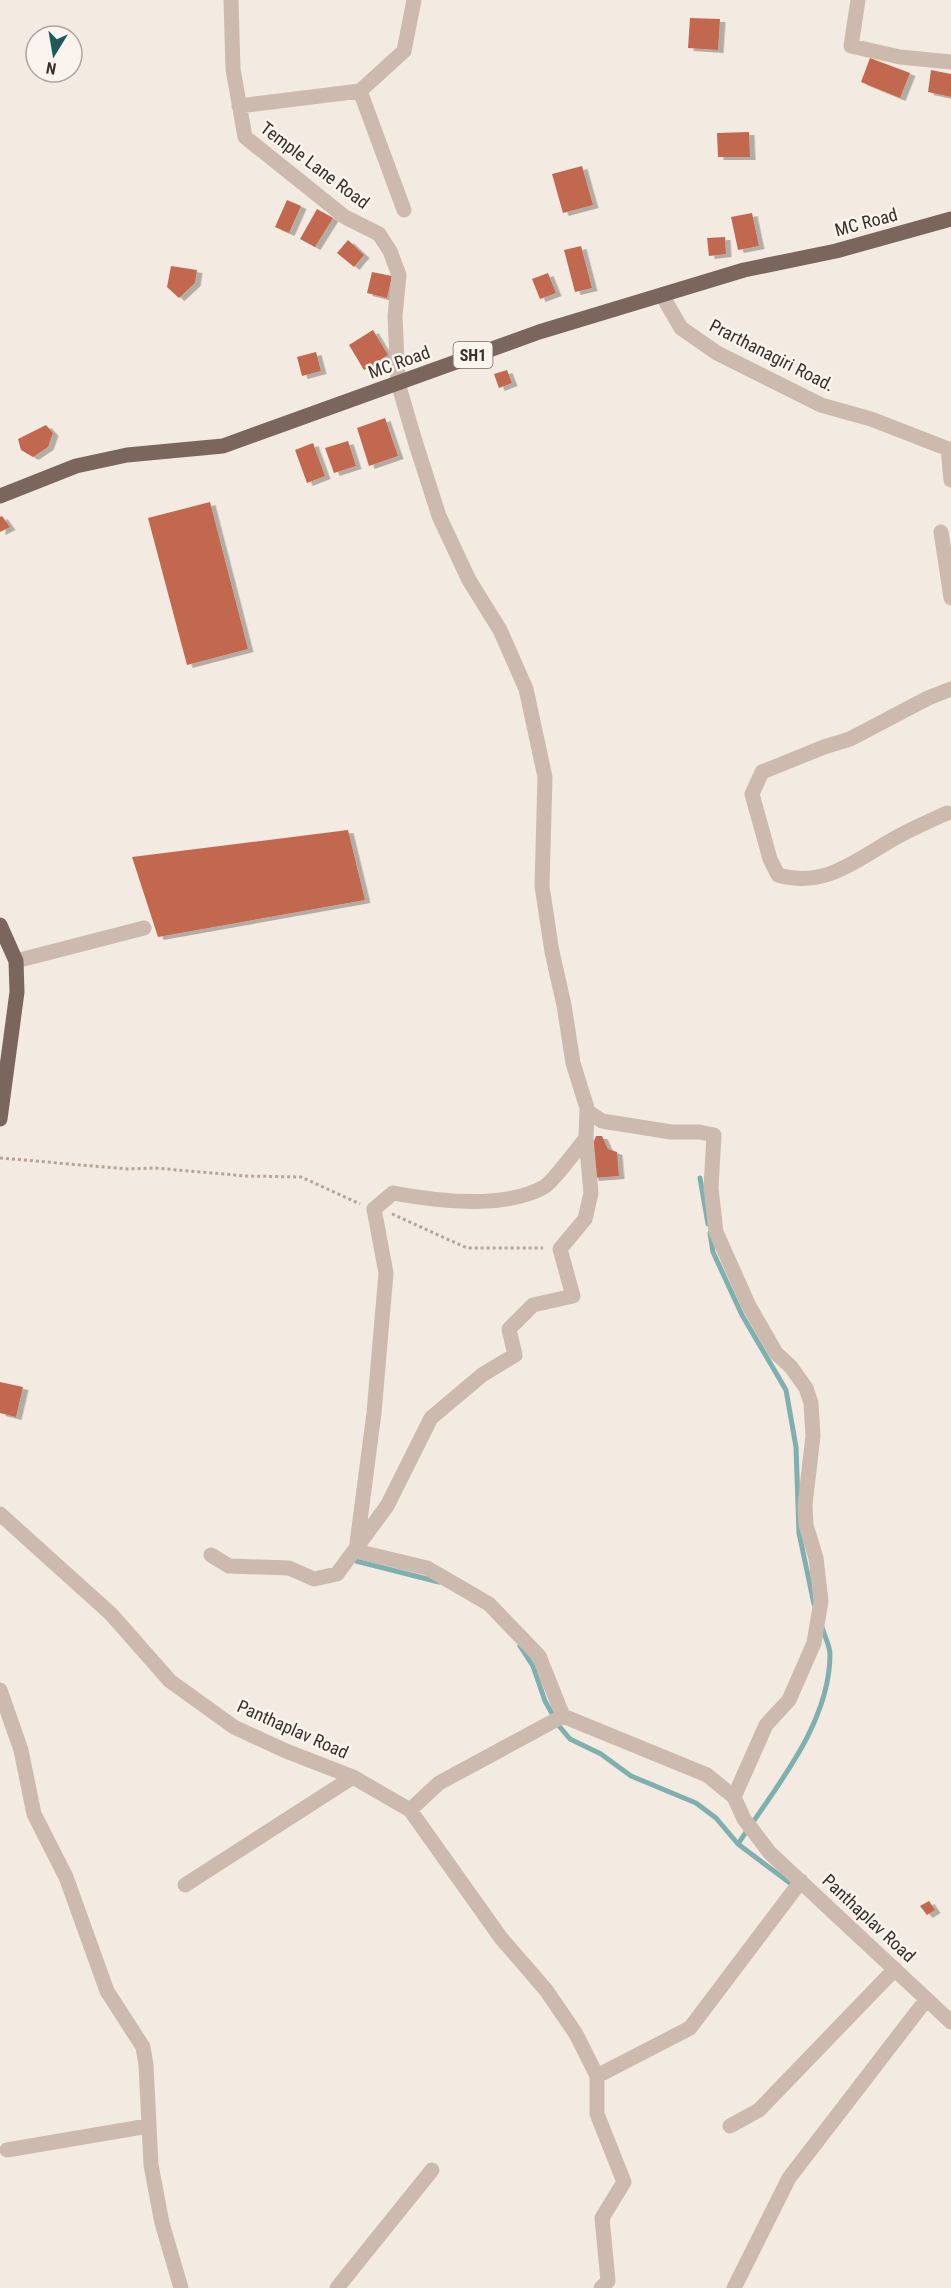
<svg xmlns="http://www.w3.org/2000/svg" width="951" height="2288" font-family="'Roboto Condensed',sans-serif">
  <style>
    .lines { fill: none; stroke-linecap: round; stroke-linejoin: round }
    .stream { stroke: #80afaf; stroke-width: 5 }
    .building { fill: #c2684f; filter: url(#shadow) }
    .path { stroke: #b7a497; stroke-width: 3; stroke-dasharray: 3 3; stroke-linecap: butt }
    .minor { stroke: #cbbaad; stroke-width: 15 }
    .major { stroke: #7b665d; stroke-width: 15 }
    .labels { text-anchor: middle; dominant-baseline: central; stroke-width: 5; stroke-linejoin: round; paint-order: stroke }
    .shield { fill: #faf4ee; stroke: #746a66; stroke-width: 1.5 }
    .shield-label { font-size: 16px; font-weight: bold; fill: #3a2f2b }
    .street-label { font-size: 18px; fill: #3a2f2b; stroke: #faf4ee }
  </style>
  <defs>
    <filter id="shadow"><feDropShadow dx="5.5" dy="3" stdDeviation="0" flood-color="#0004"/></filter>
  </defs>
  <rect width="100%" height="100%" fill="#f3eae1"/>
  <g class="lines">
    <!-- stream -->
    <path class="stream" d="M700,1178L708,1224
      M710,1233L713,1252L742,1315L786,1390L796,1447L799,1533L814,1604
      M356,1561L439,1582
      M520,1646L533,1666L545,1701L559,1726L570,1739L601,1754L631,1776L696,1803L716,1818L738,1844L794,1886
      M738,1844C775,1788 830,1724 830,1654C830,1646 824,1635 822,1627"/>
  </g>
  <!-- building -->
  <path class="building" d="M690,18L720,19L718,50L688,48Z
    M870,58L910,73L900,98L861,82Z
    M931,70L951,74V97L928,92Z
    M749,132L750,157H718L717,133Z
    M582,166L593,205L563,213L552,174Z
    M287,200L301,206L289,233L275,227Z
    M317,209L333,218L315,247L300,239Z
    M752,213L759,246L738,250L731,217Z
    M725,237L726,254L709,256L707,238Z
    M348,240L364,255L354,267L337,253Z
    M581,246L592,288L575,292L564,250Z
    M171,266L197,270L195,283L179,298L167,287Z
    M372,272L392,276L387,298L367,293Z
    M548,273L556,293L540,299L532,279Z
    M373,330L388,355L364,370L349,345Z
    M316,352L321,371L302,376L297,357Z
    M507,370L512,383L499,388L494,374Z
    M385,418L398,456L369,466L357,428Z
    M46,425L53,433L48,447L33,457L21,450L18,439Z
    M348,441L356,466L334,473L325,448Z
    M313,443L325,476L307,483L295,450Z
    M210,502L248,649L187,665L148,518Z
    M2,516L10,527L0,532V517Z
    M348,830L365,900L158,937L132,857Z
    M596,1136H602L608,1149L617,1152L619,1176L593,1178L590,1151Z
    M0,1382L23,1387L16,1417L0,1413Z
    M929,1901L935,1910L927,1915L920,1906Z"/>
  <g class="lines">
    <!-- path -->
    <path class="path" d="M0,1158L128,1169L155,1168L246,1176L301,1177L360,1204
      M392,1214L467,1248H543"/>
    <!-- minor -->
    <path class="minor" d="M858,0L851,46L900,57L951,62
      M360,91L404,51L414,0
      M239,106L360,91L404,210
      M662,295L681,328L717,353L821,405L871,419L951,450
      M948,449L951,480
      M941,532L951,598
      M947,813C930,821 913,828 897,837C857,859 826,889 778,875L770,859L752,794L762,772L824,747L850,739L928,698L951,689
      M16,961L144,928
      M587,1111L602,1121L671,1132H699L714,1135L711,1188L716,1232L749,1306L776,1353L791,1367L806,1388L811,1403L813,1436L805,1505L806,1525L816,1558L821,1601L814,1643L789,1700L766,1725L734,1797
      M0,1514L111,1614L170,1681L234,1727L286,1751L353,1777L410,1810L501,1938L546,1990L576,2034L597,2076V2114L624,2182L602,2218L608,2281L601,2288
      M211,1555L229,1566L289,1568L314,1579L337,1574L387,1506L431,1418L482,1375L515,1355L509,1329L533,1305L573,1296L560,1249L585,1219L591,1193L586,1138L587,1108L573,1063L564,1005L552,952L542,886L545,777L526,689L500,630L469,580L439,516L415,441L398,383L395,316L399,275L390,251L379,234L345,217L245,137L233,69L231,0
      M0,1690L21,1750L34,1814L66,1877L107,1991L143,2047L146,2065L151,2165L162,2223L181,2288
      M563,1716L539,1656L489,1604L427,1568L356,1551L374,1413L386,1273L374,1209L393,1193C436,1201 503,1210 544,1187C553,1182 577,1149 586,1138
      M563,1716L707,1775L734,1797L744,1819L770,1853L951,2022
      M410,1810L439,1783L563,1716
      M185,1885L353,1777
      M597,2076L690,2028L801,1881
      M730,2126L759,2110L895,1969
      M7,2150L148,2126
      M337,2288L432,2170
      M734,2288L789,2178L926,2000"/>
    <!-- major -->
    <path class="major" d="M0,496L76,466L127,455L223,446L539,332L744,270L836,251L951,219
      M0,925L16,961L17,992L0,1119"/>
  </g>
  <g class="labels">
    <!-- shield labels -->
    <rect class="shield" x="453.5" y="342" width="39" height="26" rx="4.5"/>
    <g class="shield-label">
      <text x="473" y="355">SH1</text>
    </g>
    <!-- street labels -->
    <g class="street-label">
      <text transform="translate(315 165) rotate(37)">Temple Lane Road</text>
      <text transform="translate(866 222) rotate(-15)">MC Road</text>
      <text transform="translate(772 355) rotate(27)">Prarthanagiri Road.</text>
      <text transform="translate(399 362) rotate(-20)">MC Road</text>
      <text transform="translate(293 1729) rotate(24)">Panthaplav Road</text>
      <text transform="translate(869 1918) rotate(43)">Panthaplav Road</text>
    </g>
  </g>
  <!-- north arrow -->
  <g transform="translate(54 54) rotate(191)"><circle r="28" fill="#faf4ee" stroke="#ada5a0" stroke-width="1.5"/>
  <path d="M0-4.5L10 22L0 15L-10 22Z" fill="#21585b"/>
  <text y="-9" font-size="16" font-weight="bold" text-anchor="middle" fill="#3a2f2b">N</text>
  </g>
</svg>
